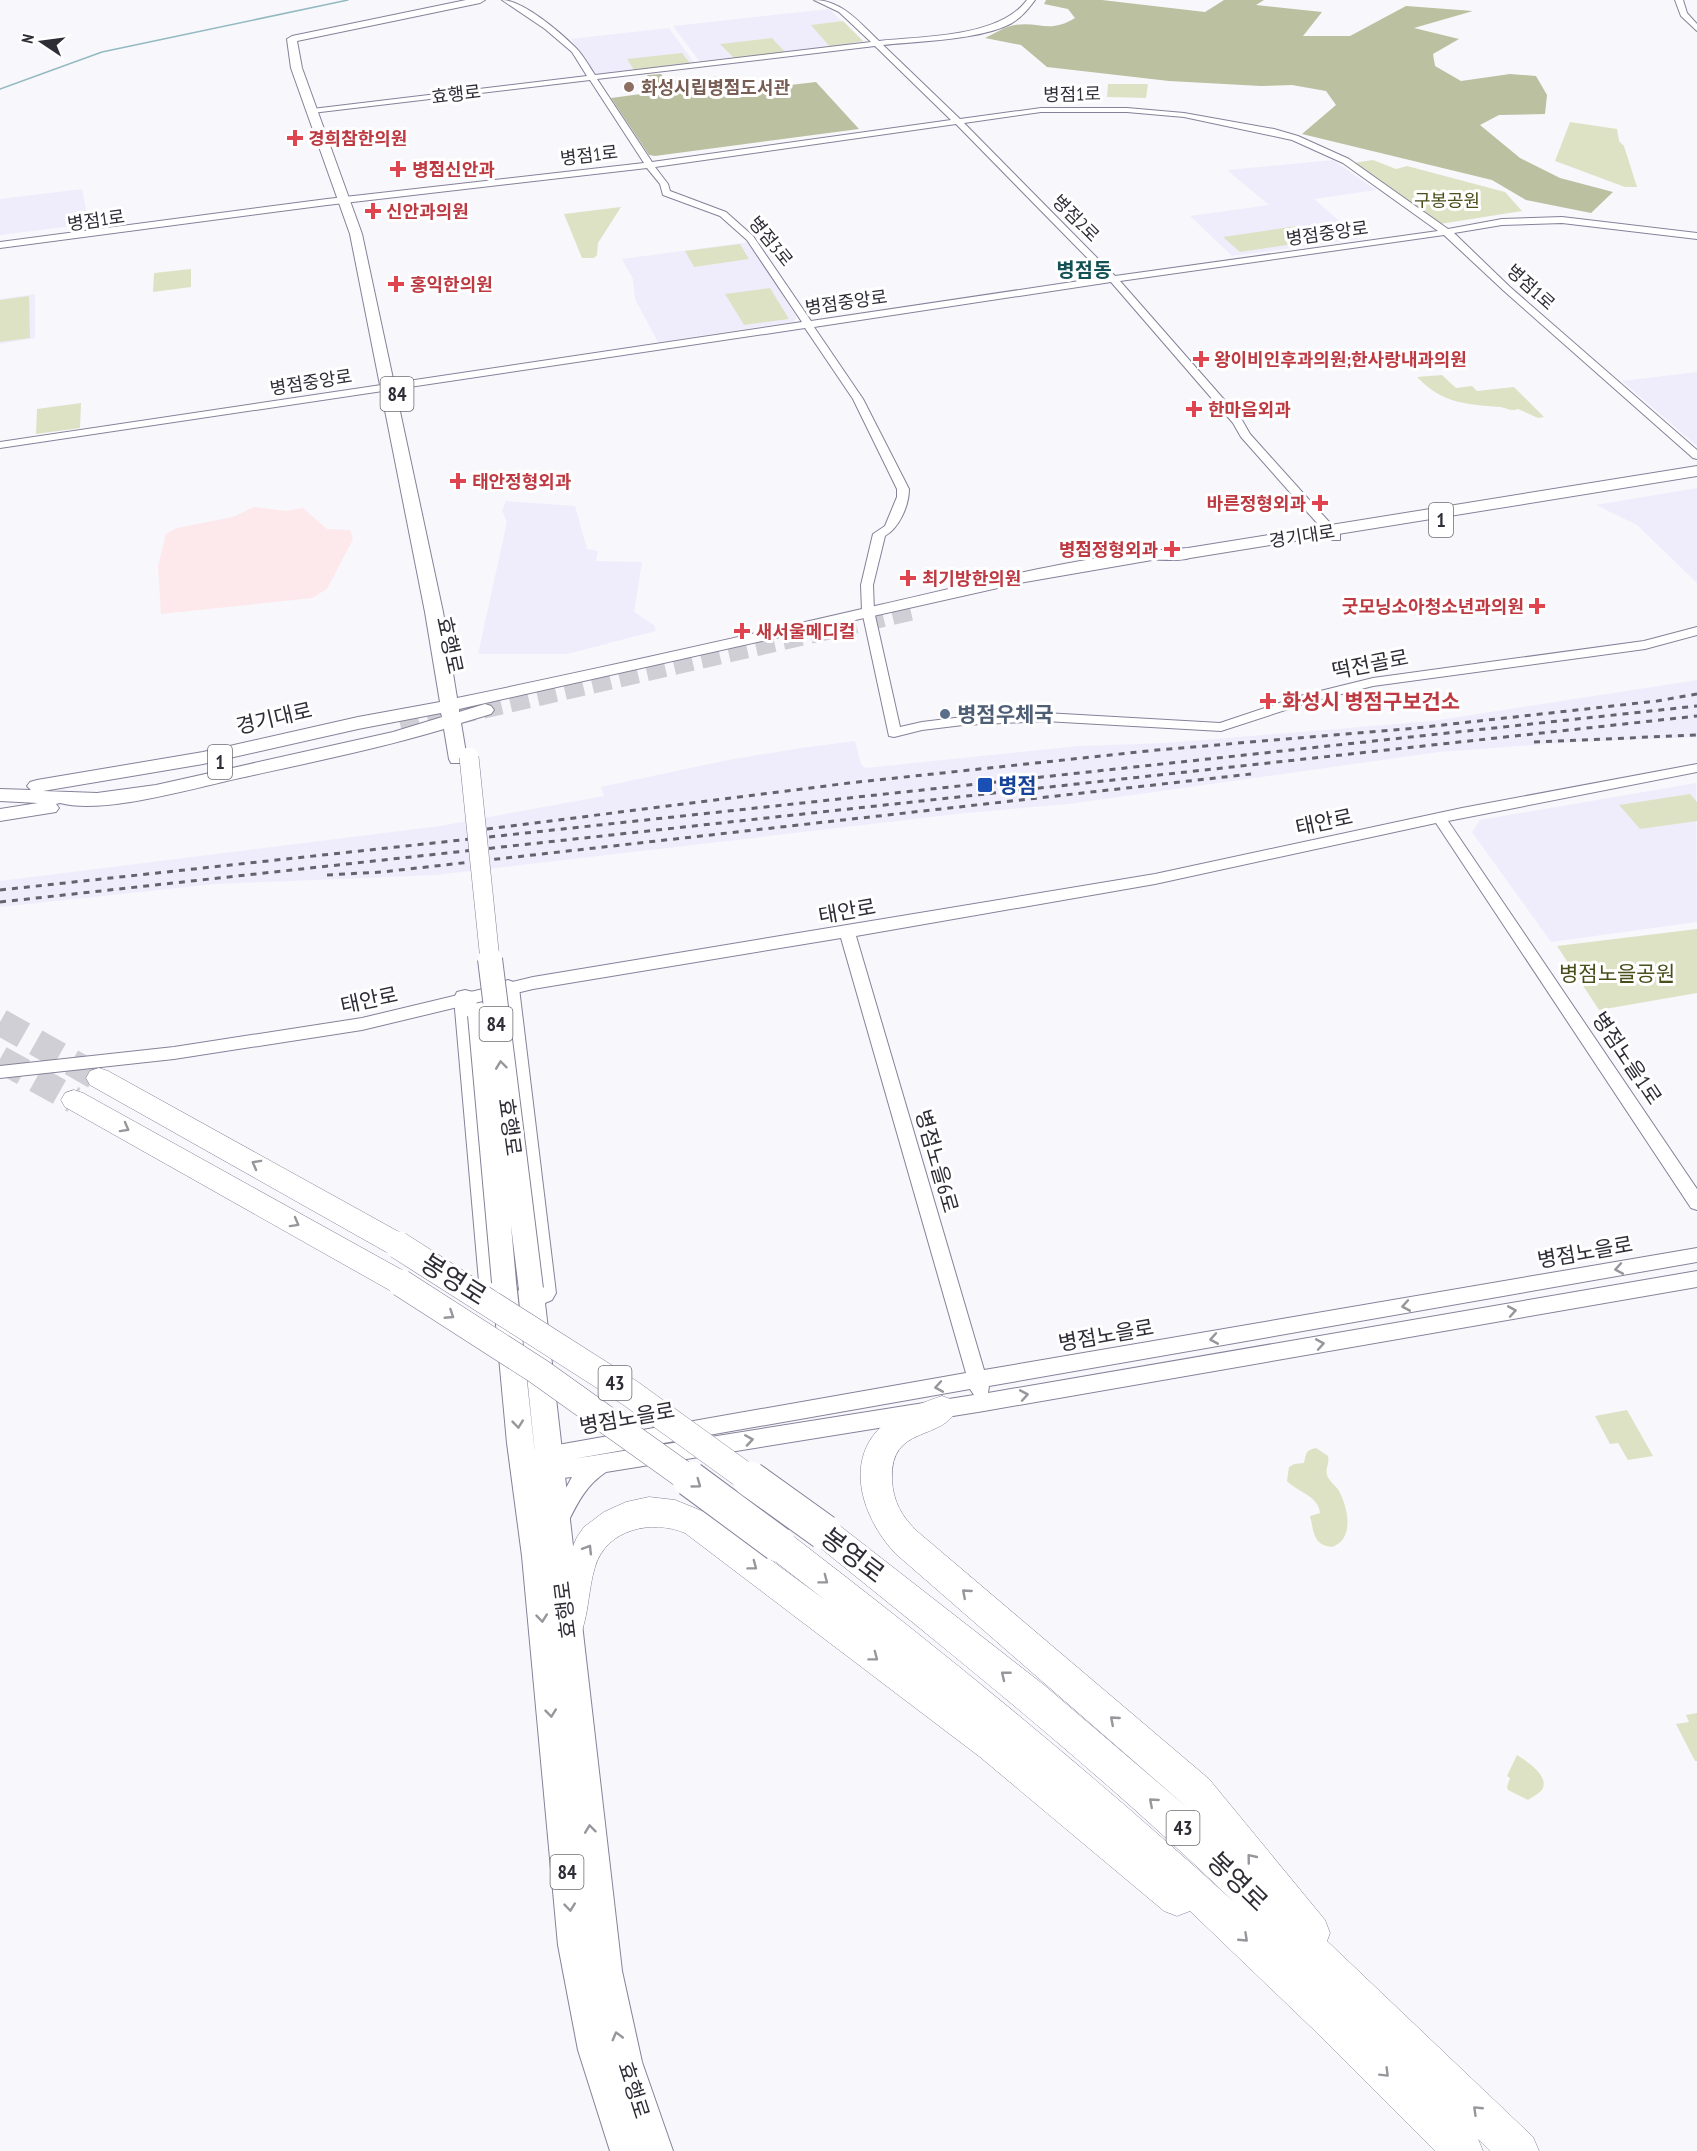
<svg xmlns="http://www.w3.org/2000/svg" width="1697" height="2151" font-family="'PT Sans Narrow','Noto Sans KR',sans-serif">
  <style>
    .built { fill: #efedfb }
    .industrial { fill: #fde8eb }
    .green { fill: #dee2c5 }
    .forest { fill: #bbc0a0 }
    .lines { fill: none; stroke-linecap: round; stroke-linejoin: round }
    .stream { stroke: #92bac0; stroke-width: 1.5 }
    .major-tunnel { stroke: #d0cfd5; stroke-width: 19; stroke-dasharray: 19 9; stroke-linecap: butt }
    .highway-tunnel { stroke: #d0cfd5; stroke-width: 27; stroke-dasharray: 27 14; stroke-linecap: butt }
    .minor-casing { stroke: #858299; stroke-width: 2 }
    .major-casing { stroke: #858299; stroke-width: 2 }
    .highway-casing { stroke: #858299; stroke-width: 1 }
    .minor { fill: #fff; fill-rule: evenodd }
    .major { fill: #fff; fill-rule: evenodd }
    .highway { fill: #fff; fill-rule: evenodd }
    .rail { stroke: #64636b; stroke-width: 3; stroke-dasharray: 6 6; stroke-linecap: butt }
    .major-bridge-far1-casing { stroke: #858299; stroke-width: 20; stroke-linecap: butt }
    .major-bridge-casing { stroke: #858299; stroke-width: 26; stroke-linecap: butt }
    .highway-bridge-far1-casing { stroke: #858299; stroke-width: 28; stroke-linecap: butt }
    .highway-bridge-casing { stroke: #858299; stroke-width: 37; stroke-linecap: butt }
    .major-bridge-far1 { stroke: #fff; stroke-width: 19 }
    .major-bridge { stroke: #fff; stroke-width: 24 }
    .highway-bridge-far1 { stroke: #fff; stroke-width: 27 }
    .highway-bridge { stroke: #fff; stroke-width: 35 }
    .oneway { stroke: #97969b }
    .education-dot { fill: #8d6e63; stroke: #fff; stroke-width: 2 }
    .health-dot { fill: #e0444e; stroke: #fff; stroke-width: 2 }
    .service-dot { fill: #5c6f8a; stroke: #fff; stroke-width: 2 }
    .transit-dot { fill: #1a4fb4; stroke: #fff; stroke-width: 2 }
    .labels { text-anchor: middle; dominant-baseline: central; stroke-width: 6; stroke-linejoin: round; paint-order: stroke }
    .far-education-label { font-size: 18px; font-weight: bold; fill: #785e54; stroke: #fff; text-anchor: start }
    .far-street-label { font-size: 18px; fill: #2f2e37; stroke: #fff }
    .far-health-label { font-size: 18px; font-weight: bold; fill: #be3a42; stroke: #fff; text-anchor: start }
    .far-park-label { font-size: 18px; fill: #4a4e1a; stroke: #fff }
    .far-quarter-label { font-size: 20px; font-weight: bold; fill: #145154; stroke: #fff }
    .shield { fill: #fff; stroke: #6d6d73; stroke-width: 1.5 }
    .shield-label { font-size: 20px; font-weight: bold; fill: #2f2e37 }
    .street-label { font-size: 21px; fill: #2f2e37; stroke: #fff }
    .health-label { font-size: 21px; font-weight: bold; fill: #be3a42; stroke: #fff; text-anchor: start }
    .service-label { font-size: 21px; font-weight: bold; fill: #4e5e75; stroke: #fff; text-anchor: start }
    .transit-label { font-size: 21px; font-weight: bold; fill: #164399; stroke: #fff; text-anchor: start }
    .park-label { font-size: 21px; fill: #4a4e1a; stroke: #fff }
    .near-street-label { font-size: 26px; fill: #2f2e37; stroke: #fff }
  </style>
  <rect width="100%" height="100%" fill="#f8f7fc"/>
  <!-- built -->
  <path class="built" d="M829,9L863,41L859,44L700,62L673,26Z
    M669,28L695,64L595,75L571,39Z
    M1333,160L1376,190L1314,199L1360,239L1232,256L1190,216L1269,205L1227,170Z
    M82,189L89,224L0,235V199Z
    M749,242L797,318L793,322L658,342L635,299L633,279L622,259Z
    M35,294V338L0,344V299Z
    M1697,372V446L1622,381Z
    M1697,488V583L1637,525L1596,505Z
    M506,501L575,506L587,549L598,551L596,561L642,562L634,612L654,625L656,631L567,654H478L507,522L502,511Z
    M1697,680V737L1561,743L1439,752L1068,804L966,813L436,875L215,884L0,907V881L440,826L604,796L601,787L728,760L801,748L855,741L861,764L865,768L1078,746L1166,743L1432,721Z
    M1696,783L1697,922L1551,942L1472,832L1480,820Z"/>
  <!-- industrial -->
  <path class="industrial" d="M254,507L286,511L303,508L327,529L350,530L353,539L327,589L312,598L161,614L158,566L166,534L177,528L233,517Z"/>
  <!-- green -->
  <path class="green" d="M843,21L863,41L830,47L811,25Z
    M772,38L785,52L734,58L720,44Z
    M682,53L690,63L634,70L627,59Z
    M1108,84H1148L1146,98L1107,97Z
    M1570,122L1617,129L1619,141L1624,146L1637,187H1625L1555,161Z
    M1373,160L1396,169L1407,166L1505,192L1522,211L1440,224L1353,163Z
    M485,162L491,173L444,179L439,168Z
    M621,207L598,243L597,255L594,258H582L564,214Z
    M1297,226L1314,241L1240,252L1223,237Z
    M740,244L749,259L694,267L685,251Z
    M191,269V287L153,292L154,273Z
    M770,288L789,319L744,325L725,294Z
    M29,296L30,338L0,342V300Z
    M1442,375L1456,388L1472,386L1477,391L1514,387L1544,417L1538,418L1518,409C1511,412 1507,408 1500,407C1465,404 1443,404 1417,377Z
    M81,403L80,428L36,434L37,409Z
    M1690,794L1697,802V821L1640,829L1619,805Z
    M1697,929V993L1599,1010L1557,946Z
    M1627,1410L1653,1456L1628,1460L1618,1443L1610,1444L1595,1416Z
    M1316,1448L1328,1456C1330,1463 1325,1469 1327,1475C1329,1481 1336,1486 1339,1491C1348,1508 1355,1539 1332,1547C1313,1545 1314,1532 1310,1516L1320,1513C1319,1496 1297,1492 1287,1481L1289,1467L1294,1464L1304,1463C1306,1455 1305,1450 1316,1448Z
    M1697,1713V1761H1695L1676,1724L1689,1722L1686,1715Z
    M1517,1755C1526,1761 1548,1774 1543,1788C1542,1792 1532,1797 1528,1800L1508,1790L1507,1787L1510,1778L1507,1776Z"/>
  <!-- forest -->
  <path class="forest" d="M1046,0H1102L1205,12L1224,0H1264L1256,5L1322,12L1303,36H1350L1406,6L1473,11L1414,28L1459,39L1433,54L1435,66L1461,81L1510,74L1536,76L1547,95L1545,114L1499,115L1480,125L1520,158L1560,178L1613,192L1591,213L1526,200L1492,180L1302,134L1336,105L1326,91L1292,85L1261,86L1169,81L1047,67L1021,45L985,38C994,34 1005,26 1015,25C1040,21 1049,34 1075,18L1068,9L1044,4Z
    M661,74L664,78C675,79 689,85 699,82C707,81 709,76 717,77L722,83L719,90L729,97L738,98L755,89L816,82L859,129L655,156L649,155L611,98L656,92L647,75Z"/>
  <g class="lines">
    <!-- stream -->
    <path class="stream" d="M0,89L102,52L348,0"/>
    <!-- major-tunnel -->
    <path class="major-tunnel" d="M401,728L912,611"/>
    <!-- highway-tunnel -->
    <path class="highway-tunnel" d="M0,1022L99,1078
      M0,1059L74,1100"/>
    <defs>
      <path id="minor" d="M502,0C523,0 561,33 576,48C583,55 589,66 595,75L871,42L839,12L814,0C842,0 860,23 879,41C923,36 999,38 1027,0H1035C1028,9 1022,17 1012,23C981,40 919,41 883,45L960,119L1041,108H1127L1184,113L1274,129L1298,136L1349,159L1448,229L1502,219L1562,217L1697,233V239L1562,223L1502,225L1454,233L1510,287L1697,450V459L1693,458L1504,291L1444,235L1120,281L1242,420L1250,434L1340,534V540H1332L1241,437L1233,423L1111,282L814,327L863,399L909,489C909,506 899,528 885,536L873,585L874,611L900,727L922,722L963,717L1045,713L1220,723L1300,696L1373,678L1644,641L1697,627V635L1645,649L1373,686L1310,702L1221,731L1045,721L963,725L922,730L894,737L889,736L862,611L861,585L873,534L885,526L897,497V489L853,399L805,328L0,448V442L802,322L747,240L720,216L663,195L660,184L647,168L327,205L0,248V242L327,199L644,163L590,80L312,113L308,111L312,109L587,76L572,52L545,29ZM875,46L951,120L652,162L597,79ZM1041,112H1127L1184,117L1292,140L1343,163L1438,231L1115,276L964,123ZM956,124L1106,277L811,321L753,236L726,212L670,191L668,184L655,167Z
        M1675,0H1683L1687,13L1697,24V31L1681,16Z
        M1697,764V772L1448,821L1697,1189V1210L1691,1208L1436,823L1155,884L856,936L984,1370L1697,1248V1262L989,1386L988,1393L1697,1271V1287L984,1411L606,1472C585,1486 577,1504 566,1526L559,1528L552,1526L549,1519L572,1477L544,1480L537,1477L534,1471L537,1465L540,1463L535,1461L532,1455L535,1449L966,1373L841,938L533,989L362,1030L174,1059L0,1078V1066L174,1047L362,1018L533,977L1155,874L1462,808ZM970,1389L974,1395L573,1459Z"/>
      <path id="major" d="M466,0H485L480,3L297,41L302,68L362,234L443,612L457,698C597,669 736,638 875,606C978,583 1082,554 1188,548L1697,466V476L1190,558C1176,562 1167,559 1152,560L1025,582L459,709V712L485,704L491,706L494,710L491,714L461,723L467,759L465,763H451L449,759L444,729C377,749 308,763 240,778C194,788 103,815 60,803L56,804L59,808L56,812L0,821V809L38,803L0,801V789L31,790L27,786L30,782L37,780L203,752L358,717L440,702L425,612L350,234L291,68L287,39L292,36ZM441,713L442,717L393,732L156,785L97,793L43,791L203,764L358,729Z
        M508,980L516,983L519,988L556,1293L552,1300L545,1303L622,1971L642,2062L673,2151H610L578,2050L558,1945L522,1556L507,1443L495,1314L485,1312L481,1304L454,998L457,992L465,990L473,992L476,998L503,1272L513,1275L516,1282L536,1463L518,1289L522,1282L529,1279L497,988L500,983Z"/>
      <path id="highway" d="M99,1068L108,1071L408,1237L412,1245L408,1253L398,1256L388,1253L90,1085L86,1078L90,1071Z
        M74,1090L83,1093L411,1275L415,1283L411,1291L401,1295L391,1291L65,1107L61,1100L65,1093Z
        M942,1396L953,1400L957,1409C942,1442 890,1424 892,1479C893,1502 902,1517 918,1532L1209,1779L1325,1920L1330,1933L1327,1941L1533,2137L1539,2151H1490L1478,2139L1483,2151H1435L1312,2028L1190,1911L1177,1916L1164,1911L980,1757L685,1533C652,1519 606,1529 595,1567C588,1590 589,1614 580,1636L568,1641L556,1636L552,1625L561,1574L577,1537L584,1527L604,1512L626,1502L649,1497L675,1500L707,1513L825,1600L767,1555L762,1544L767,1533L778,1529L789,1533C942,1650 1091,1772 1234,1902C1101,1773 957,1658 813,1542L808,1532L813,1522L824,1517L835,1522L1044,1685L1190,1810L896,1554C866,1523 844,1468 877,1431C892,1414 921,1403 942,1396Z"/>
    </defs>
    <!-- minor casing -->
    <use href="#minor" class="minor-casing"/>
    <!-- major casing -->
    <use href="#major" class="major-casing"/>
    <!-- highway casing -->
    <use href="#highway" class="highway-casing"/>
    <!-- minor -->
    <use href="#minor" class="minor"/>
    <!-- major -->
    <use href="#major" class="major"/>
    <!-- highway -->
    <use href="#highway" class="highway"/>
    <!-- rail -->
    <path class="rail" d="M1534,742L1697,735
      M487,829L849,783L1157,750L1416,728L1657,701L1697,694
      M327,875L382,872L1251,774
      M0,890L1697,706
      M0,902L1697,716"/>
    <defs>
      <path id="major-bridge-far1" d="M469,757L490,960"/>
      <path id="major-bridge" d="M490,959L531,1289
        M480,1015L504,1282"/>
      <path id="highway-bridge-far1" d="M398,1245L630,1393L752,1481
        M401,1283L538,1371L692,1481"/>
      <path id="highway-bridge" d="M690,1479L778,1544
        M750,1479L824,1532"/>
    </defs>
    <!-- major-bridge-far1 casing -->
    <use href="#major-bridge-far1" class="major-bridge-far1-casing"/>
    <!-- major-bridge casing -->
    <use href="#major-bridge" class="major-bridge-casing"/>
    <!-- highway-bridge-far1 casing -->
    <use href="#highway-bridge-far1" class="highway-bridge-far1-casing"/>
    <!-- highway-bridge casing -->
    <use href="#highway-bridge" class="highway-bridge-casing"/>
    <!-- major-bridge-far1 -->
    <use href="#major-bridge-far1" class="major-bridge-far1"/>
    <!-- major-bridge -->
    <use href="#major-bridge" class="major-bridge"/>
    <!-- highway-bridge-far1 -->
    <use href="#highway-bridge-far1" class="highway-bridge-far1"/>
    <!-- highway-bridge -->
    <use href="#highway-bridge" class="highway-bridge"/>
  </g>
  <!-- one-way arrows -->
  <defs><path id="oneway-chevron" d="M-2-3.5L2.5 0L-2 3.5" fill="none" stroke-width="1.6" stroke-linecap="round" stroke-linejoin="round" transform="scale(1.5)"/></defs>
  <g class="oneway">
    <use href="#oneway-chevron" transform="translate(501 1065) rotate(-97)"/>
    <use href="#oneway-chevron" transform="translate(125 1128) rotate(29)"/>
    <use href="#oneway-chevron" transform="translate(256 1164) rotate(-151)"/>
    <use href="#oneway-chevron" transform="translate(295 1223) rotate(29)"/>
    <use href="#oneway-chevron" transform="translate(1619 1269) rotate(170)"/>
    <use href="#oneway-chevron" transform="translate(1406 1306) rotate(170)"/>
    <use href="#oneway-chevron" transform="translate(1512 1311) rotate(-10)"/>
    <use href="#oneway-chevron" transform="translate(450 1315) rotate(33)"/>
    <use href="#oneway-chevron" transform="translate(1214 1339) rotate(170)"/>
    <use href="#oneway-chevron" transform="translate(1320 1344) rotate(-10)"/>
    <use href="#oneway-chevron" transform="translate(939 1387) rotate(170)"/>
    <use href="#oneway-chevron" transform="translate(1024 1395) rotate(-10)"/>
    <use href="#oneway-chevron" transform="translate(518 1424) rotate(84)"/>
    <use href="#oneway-chevron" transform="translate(749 1440) rotate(-9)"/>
    <use href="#oneway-chevron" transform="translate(697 1484) rotate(36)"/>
    <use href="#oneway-chevron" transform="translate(588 1549) rotate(-58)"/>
    <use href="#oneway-chevron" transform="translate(753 1566) rotate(37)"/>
    <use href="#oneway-chevron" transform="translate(824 1580) rotate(37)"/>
    <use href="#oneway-chevron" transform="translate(966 1593) rotate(-139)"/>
    <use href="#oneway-chevron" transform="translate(542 1618) rotate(84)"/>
    <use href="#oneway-chevron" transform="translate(874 1657) rotate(37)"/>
    <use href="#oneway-chevron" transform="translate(1005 1675) rotate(-141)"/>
    <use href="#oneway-chevron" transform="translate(551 1713) rotate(84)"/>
    <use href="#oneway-chevron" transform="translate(1114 1720) rotate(-139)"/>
    <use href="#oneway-chevron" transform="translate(1153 1802) rotate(-139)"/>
    <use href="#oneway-chevron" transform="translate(590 1829) rotate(-97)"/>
    <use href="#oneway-chevron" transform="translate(1251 1858) rotate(-129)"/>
    <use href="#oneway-chevron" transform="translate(570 1907) rotate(84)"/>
    <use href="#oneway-chevron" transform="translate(1244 1938) rotate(43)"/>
    <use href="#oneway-chevron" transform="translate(617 2036) rotate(-105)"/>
    <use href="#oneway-chevron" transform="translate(1385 2073) rotate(45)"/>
    <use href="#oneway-chevron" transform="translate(1477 2110) rotate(-136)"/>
  </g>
  <!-- markers -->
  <circle class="education-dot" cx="629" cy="87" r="6"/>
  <g class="health-dot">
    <path d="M292 129h6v6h6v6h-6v6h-6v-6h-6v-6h6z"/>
    <path d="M395 160h6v6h6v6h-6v6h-6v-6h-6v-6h6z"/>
    <path d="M370 202h6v6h6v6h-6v6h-6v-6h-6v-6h6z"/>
    <path d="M393 275h6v6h6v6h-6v6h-6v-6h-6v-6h6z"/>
    <path d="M1198 350h6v6h6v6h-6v6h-6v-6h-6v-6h6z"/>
    <path d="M1191 400h6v6h6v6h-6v6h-6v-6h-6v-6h6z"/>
    <path d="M455 472h6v6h6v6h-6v6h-6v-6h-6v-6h6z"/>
    <path d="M1317 494h6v6h6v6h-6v6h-6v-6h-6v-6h6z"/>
    <path d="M1169 540h6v6h6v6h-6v6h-6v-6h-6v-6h6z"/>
    <path d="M905 569h6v6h6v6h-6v6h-6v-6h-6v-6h6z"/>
    <path d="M1534 597h6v6h6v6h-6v6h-6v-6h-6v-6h6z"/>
    <path d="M739 622h6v6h6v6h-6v6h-6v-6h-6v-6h6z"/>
    <path d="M1265 692h6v6h6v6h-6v6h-6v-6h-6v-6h6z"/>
  </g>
  <circle class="service-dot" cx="945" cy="714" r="6"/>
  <rect class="transit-dot" x="977" y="777" width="16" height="16" rx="3"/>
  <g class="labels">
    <!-- far-education labels -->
    <g class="far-education-label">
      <text x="641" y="87">화성시립병점도서관</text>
    </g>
    <!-- far-street labels -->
    <g class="far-street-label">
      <text transform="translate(456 94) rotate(-7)">효행로</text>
      <text transform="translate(1072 94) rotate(-1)">병점1로</text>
      <text transform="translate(589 155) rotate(-7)">병점1로</text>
      <text transform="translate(1076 218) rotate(45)">병점2로</text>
      <text transform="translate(96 220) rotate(-8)">병점1로</text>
      <text transform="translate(1327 233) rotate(-8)">병점중앙로</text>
      <text transform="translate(771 241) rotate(51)">병점3로</text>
      <text transform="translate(1531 287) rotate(42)">병점1로</text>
      <text transform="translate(846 302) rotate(-8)">병점중앙로</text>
      <text transform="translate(311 382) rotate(-9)">병점중앙로</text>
      <text transform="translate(1302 536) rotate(-9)">경기대로</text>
    </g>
    <!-- far-health labels -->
    <g class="far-health-label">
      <text x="308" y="138">경희참한의원</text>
      <text x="412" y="169">병점신안과</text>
      <text x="386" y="211">신안과의원</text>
      <text x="410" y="284">홍익한의원</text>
      <text x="1214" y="359">왕이비인후과의원;한사랑내과의원</text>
      <text x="1208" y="409">한마음외과</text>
      <text x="472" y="481">태안정형외과</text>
      <text x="1306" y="503" text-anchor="end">바른정형외과</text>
      <text x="1158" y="549" text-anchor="end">병점정형외과</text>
      <text x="922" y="578">최기방한의원</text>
      <text x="1524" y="606" text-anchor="end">굿모닝소아청소년과의원</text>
      <text x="756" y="631">새서울메디컬</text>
    </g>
    <!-- far-park labels -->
    <g class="far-park-label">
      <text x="1447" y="200">구봉공원</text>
    </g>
    <!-- far-quarter labels -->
    <g class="far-quarter-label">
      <text x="1084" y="270">병점동</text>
    </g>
    <!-- shield labels -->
    <g class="shield">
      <rect x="380.5" y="377" width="33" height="34" rx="4.5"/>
      <rect x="1429" y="503" width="24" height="34" rx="4.5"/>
      <rect x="208" y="745" width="24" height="34" rx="4.5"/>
      <rect x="479.5" y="1007" width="33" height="34" rx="4.5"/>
      <rect x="598.5" y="1366" width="33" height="34" rx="4.5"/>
      <rect x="1166.5" y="1811" width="33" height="34" rx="4.5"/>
      <rect x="550.5" y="1855" width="33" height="34" rx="4.5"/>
    </g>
    <g class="shield-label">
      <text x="397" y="394">84</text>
      <text x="1441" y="520">1</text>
      <text x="220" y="762">1</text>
      <text x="496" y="1024">84</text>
      <text x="615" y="1383">43</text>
      <text x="1183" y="1828">43</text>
      <text x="567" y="1872">84</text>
    </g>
    <!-- street labels -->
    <g class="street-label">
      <text transform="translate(450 645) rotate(78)">효행로</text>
      <text transform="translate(1370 664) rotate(-11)">떡전골로</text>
      <text transform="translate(274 718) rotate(-13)">경기대로</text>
      <text transform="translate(1324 822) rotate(-12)">태안로</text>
      <text transform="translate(847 911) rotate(-10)">태안로</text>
      <text transform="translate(369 1000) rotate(-12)">태안로</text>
      <text transform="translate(1627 1058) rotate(56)">병점노을1로</text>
      <text transform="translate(510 1127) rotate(82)">효행로</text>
      <text transform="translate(937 1161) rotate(74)">병점노을6로</text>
      <text transform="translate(1585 1252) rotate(-10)">병점노을로</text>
      <text transform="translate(1106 1335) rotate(-10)">병점노을로</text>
      <text transform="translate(627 1418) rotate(-10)">병점노을로</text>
      <text transform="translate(565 1610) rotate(-97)">효행로</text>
      <text transform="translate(634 2090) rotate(72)">효행로</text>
    </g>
    <!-- health labels -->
    <g class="health-label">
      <text x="1282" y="701">화성시 병점구보건소</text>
    </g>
    <!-- service labels -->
    <g class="service-label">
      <text x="957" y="714">병점우체국</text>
    </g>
    <!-- transit labels -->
    <g class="transit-label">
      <text x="998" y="785">병점</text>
    </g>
    <!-- park labels -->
    <g class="park-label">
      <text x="1617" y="973">병점노을공원</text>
    </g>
    <!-- near-street labels -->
    <g class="near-street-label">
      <text transform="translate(454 1279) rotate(32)">봉영로</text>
      <text transform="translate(853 1555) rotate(37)">봉영로</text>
      <text transform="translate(1238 1881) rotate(44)">봉영로</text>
    </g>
  </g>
  <!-- north arrow -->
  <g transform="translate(42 42) rotate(283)" stroke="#ffffff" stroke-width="4.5" paint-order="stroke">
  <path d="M0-4.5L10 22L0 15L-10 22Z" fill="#2f2e37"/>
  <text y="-9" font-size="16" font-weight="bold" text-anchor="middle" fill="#2f2e37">N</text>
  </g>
</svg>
